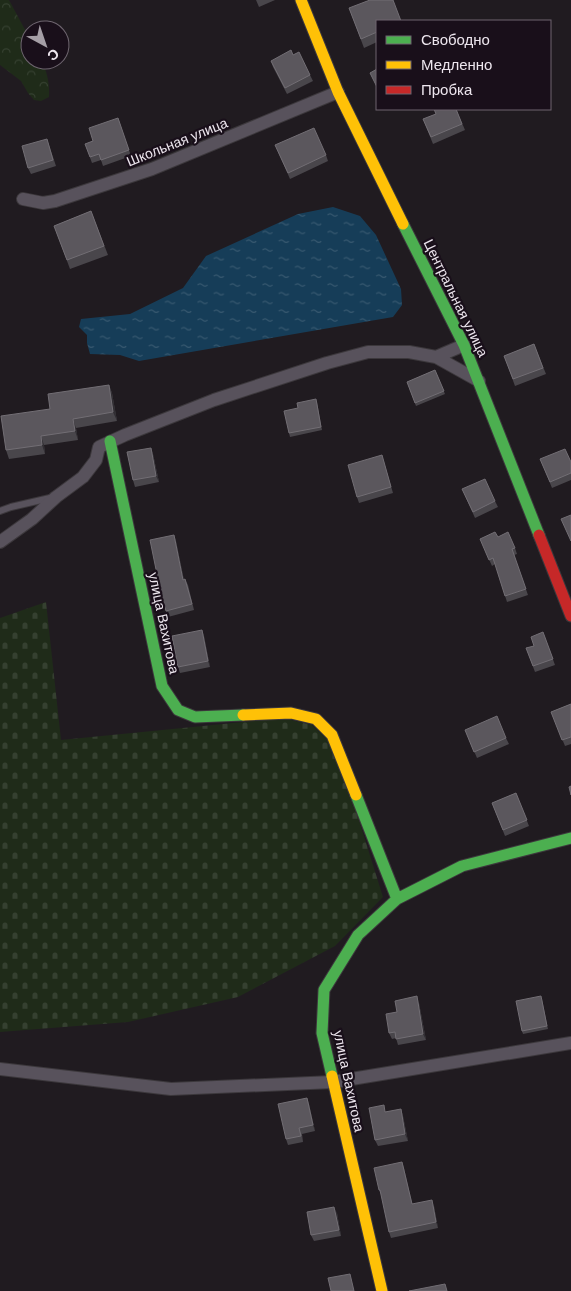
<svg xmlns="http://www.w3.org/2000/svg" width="571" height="1291" font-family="Helvetica,sans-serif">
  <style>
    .forest { fill: url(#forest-crowns) }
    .cemetery { fill: url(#cemetery-stones) }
    .water { fill: url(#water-ripples) }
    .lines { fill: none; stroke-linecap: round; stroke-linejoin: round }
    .lane-casing { stroke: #3c383c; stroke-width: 8 }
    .street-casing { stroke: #3c383c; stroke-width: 14 }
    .fast-casing { stroke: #3c383c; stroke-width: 13 }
    .slow-casing { stroke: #3c383c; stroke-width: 13 }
    .jam-casing { stroke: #3c383c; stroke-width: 13 }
    .lane { stroke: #58525c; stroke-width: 6 }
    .street { stroke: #58525c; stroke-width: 12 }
    .fast { stroke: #4caf50; stroke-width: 11 }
    .slow { stroke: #ffc107; stroke-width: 11 }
    .jam { stroke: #c62828; stroke-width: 11 }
    .wall { fill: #49464b }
    .shaded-wall { fill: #312e33 }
    .building { fill: #5b575d; stroke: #726e74 }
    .labels { text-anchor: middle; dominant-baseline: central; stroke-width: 4.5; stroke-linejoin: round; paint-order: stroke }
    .street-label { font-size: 14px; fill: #ede6ee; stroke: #190f1a }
  </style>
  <defs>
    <pattern id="forest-crowns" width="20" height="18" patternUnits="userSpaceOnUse" patternTransform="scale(1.25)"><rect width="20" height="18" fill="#1f2b19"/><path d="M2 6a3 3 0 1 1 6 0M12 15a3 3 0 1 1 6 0" fill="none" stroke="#354030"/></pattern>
    <pattern id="cemetery-stones" width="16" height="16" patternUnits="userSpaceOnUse" patternTransform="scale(1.25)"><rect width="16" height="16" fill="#1f2b19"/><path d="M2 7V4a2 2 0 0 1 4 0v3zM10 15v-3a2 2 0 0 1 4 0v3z" fill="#354030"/></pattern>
    <pattern id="water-ripples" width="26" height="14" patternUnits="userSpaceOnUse" patternTransform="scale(1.25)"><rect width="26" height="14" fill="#163d58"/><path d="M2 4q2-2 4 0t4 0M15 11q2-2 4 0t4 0" fill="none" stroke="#385970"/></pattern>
  </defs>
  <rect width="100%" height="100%" fill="#201b20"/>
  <!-- forest -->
  <path class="forest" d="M0,0H9L30,39V60H41C47,71 50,84 49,97L41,101L34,100L28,93L21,81L0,65Z"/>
  <!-- cemetery -->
  <path class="cemetery" d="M46,602L61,740L283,718L312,725L327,739L357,814L383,897L335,946L238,997L128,1022L0,1032V618Z"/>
  <!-- water -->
  <path class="water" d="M333,207L360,216L376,235L401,289L402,305L393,317L139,361L120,355L90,354L87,343V335L79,327L81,319L130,314L183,288L206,256L298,214Z"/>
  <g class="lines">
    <defs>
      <path id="lane" d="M0,511L11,507L50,498"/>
      <path id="street" d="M23,199L43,203L55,201L152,169L338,92
        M436,357L464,345
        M0,542L32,519L56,497L83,477L96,460L99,447L125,435L214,400L327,363L368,352H409L436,357L479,381
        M0,1069L171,1089L333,1082L571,1043"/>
      <path id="fast" d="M403,224L464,345L539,535
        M110,441L162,686L178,710L195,717L243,715
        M356,795L397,899
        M332,1076L322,1033L324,990L358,935L397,899L462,866L571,838"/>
      <path id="slow" d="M301,0L338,92L403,224
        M243,715L291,713L316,719L332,735L356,795
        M332,1076L382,1291"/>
      <path id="jam" d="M539,535L571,616"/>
    </defs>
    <!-- lane casing -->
    <use href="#lane" class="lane-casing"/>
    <!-- street casing -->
    <use href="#street" class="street-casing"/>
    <!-- fast casing -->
    <use href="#fast" class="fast-casing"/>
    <!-- slow casing -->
    <use href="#slow" class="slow-casing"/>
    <!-- jam casing -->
    <use href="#jam" class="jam-casing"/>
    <!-- lane -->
    <use href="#lane" class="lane"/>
    <!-- street -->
    <use href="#street" class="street"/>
    <!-- fast -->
    <use href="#fast" class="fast"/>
    <!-- slow -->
    <use href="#slow" class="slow"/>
    <!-- jam -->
    <use href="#jam" class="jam"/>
  </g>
  <!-- wall -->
  <path class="wall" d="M256,0H275L259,7Z
    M349,8L377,21V42L364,48Z
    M293,55L310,75L313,81L287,94L273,67L271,61Z
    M456,109L465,130L433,144L423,119Z
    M118,118L131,156L103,166L101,160L92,163L85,144L93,141Z
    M47,139L56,166L31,174L28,168Z
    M275,145L326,155L328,161L290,179Z
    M91,211L108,255L70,269L54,226Z
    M534,344L546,374L515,386L504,356Z
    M435,370L445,394L416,406L407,382Z
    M109,385L112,393L117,421L76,428L78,440L44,445L45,454L9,459L6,450L50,409Z
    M317,402L322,430L290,437L289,433L298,408Z
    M151,448L153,454L159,482L135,487L133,480Z
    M382,455L393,493L359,503L357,497Z
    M540,459L571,462V480L552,488Z
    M462,489L495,501L498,507L475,518Z
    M174,535L176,541L184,580L185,579L188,585L194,610L168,617L166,611Z
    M498,537L515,548L517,554L514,555L528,595L507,602L495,564L492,566L480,539Z
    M202,630L204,636L210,667L180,673L178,667Z
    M543,632L555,665L535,672L526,648L534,646Z
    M571,704V744L565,746L551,712Z
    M465,730L506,738L509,744L477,758Z
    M516,793L529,826L505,836L492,803Z
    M542,999L548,1029L523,1034L522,1031Z
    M419,1003L426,1040L398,1045L396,1038L392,1039L389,1033L397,1012Z
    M307,1098L309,1104L315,1131L302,1134L303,1142L288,1145L286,1139Z
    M401,1109L403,1116L408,1141L378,1146L375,1140L386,1112Z
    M402,1162L404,1168L412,1204L434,1206L438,1228L391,1238L389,1232L382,1196L379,1190Z
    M337,1213L341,1236L314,1241L311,1235Z"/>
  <!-- shaded-wall -->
  <path class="shaded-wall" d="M109,385L112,393L117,421L113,412Z
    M73,419L76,428L78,440L75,431Z
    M41,436L44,445L45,454L42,445Z
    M151,448L153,454L159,482L156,476Z
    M174,535L176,541L185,586L183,580Z
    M202,630L204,636L210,667L208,661Z
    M417,996L419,1003L426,1040L423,1034Z
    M307,1098L309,1104L315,1131L313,1125Z
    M401,1109L403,1116L408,1141L405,1134Z
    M402,1162L404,1168L414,1210L412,1204Z
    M432,1200L434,1206L438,1228L436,1222Z
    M334,1207L337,1213L341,1236L339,1230Z"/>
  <!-- building -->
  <path class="building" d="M370,0H393L401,21H377V32L361,39L349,8Z
    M291,50L293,55L299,52L310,75L285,88L271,61Z
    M377,69V87L370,73Z
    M434,109H456L462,124L431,137L423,119L436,114Z
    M118,118L129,150L101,160L99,154L90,157L85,144L93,141L89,128Z
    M314,128L326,155L288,173L275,145Z
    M47,139L53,160L28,168L22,146Z
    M91,211L104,246L67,260L54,226Z
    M534,344L543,368L513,379L504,356Z
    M435,370L444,391L415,403L407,382Z
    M109,385L113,412L73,419L75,431L41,436L42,445L6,450L1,416L50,409L48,394Z
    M316,399L321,427L289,433L284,411L298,408L297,403Z
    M151,448L156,476L133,480L127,452Z
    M565,449L571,462V473L550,482L540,459Z
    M382,455L391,487L357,497L348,465Z
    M485,479L495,501L473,512L462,489Z
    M571,515V541L561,519Z
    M495,532L498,537L508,532L515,548L512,549L526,589L505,596L493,558L489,560L480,539Z
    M174,535L183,580L185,579L192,604L166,611L159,584L150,540Z
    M202,630L208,661L178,667L172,636Z
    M543,632L553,659L533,666L526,648L534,646L531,637Z
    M571,704V737L562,740L551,712Z
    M497,716L506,738L474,752L465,730Z
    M571,786V795L569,787Z
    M516,793L527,820L503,830L492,803Z
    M417,996L423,1034L396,1039L395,1032L389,1033L386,1014L397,1012L395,1001Z
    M541,996L547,1026L522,1031L516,1001Z
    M307,1098L313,1125L299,1128L301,1136L286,1139L278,1104Z
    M384,1105L385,1112L401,1109L405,1134L375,1140L369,1108Z
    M402,1162L412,1204L432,1200L436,1222L389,1232L380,1190H379L374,1168Z
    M334,1207L339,1230L311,1235L307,1212Z
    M350,1274L354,1291H331L328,1278Z
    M445,1284L447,1291H409Z"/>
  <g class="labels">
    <!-- street labels -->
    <g class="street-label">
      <text transform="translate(177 142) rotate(-22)">Школьная улица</text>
      <text transform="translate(456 298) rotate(64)">Центральная улица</text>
      <text transform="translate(164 623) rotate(78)">улица Вахитова</text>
      <text transform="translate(349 1081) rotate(78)">улица Вахитова</text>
    </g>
  </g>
  <!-- legend -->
  <rect x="376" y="20" width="175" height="90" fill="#190f1a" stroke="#6e656f"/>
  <rect x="386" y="36" width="25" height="8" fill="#4caf50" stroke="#6e656f"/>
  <text x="421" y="45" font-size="15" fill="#ede6ee">Свободно</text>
  <rect x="386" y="61" width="25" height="8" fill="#ffc107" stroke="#6e656f"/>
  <text x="421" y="70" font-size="15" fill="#ede6ee">Медленно</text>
  <rect x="386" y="86" width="25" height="8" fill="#c62828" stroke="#6e656f"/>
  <text x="421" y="95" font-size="15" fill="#ede6ee">Пробка</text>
  <!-- north arrow -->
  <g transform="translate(45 45) rotate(140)"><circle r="24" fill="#190f1a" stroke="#6e656f"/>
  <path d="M0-4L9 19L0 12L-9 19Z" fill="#a59fa6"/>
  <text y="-8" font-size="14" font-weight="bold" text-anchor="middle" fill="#ede6ee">С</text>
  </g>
</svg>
